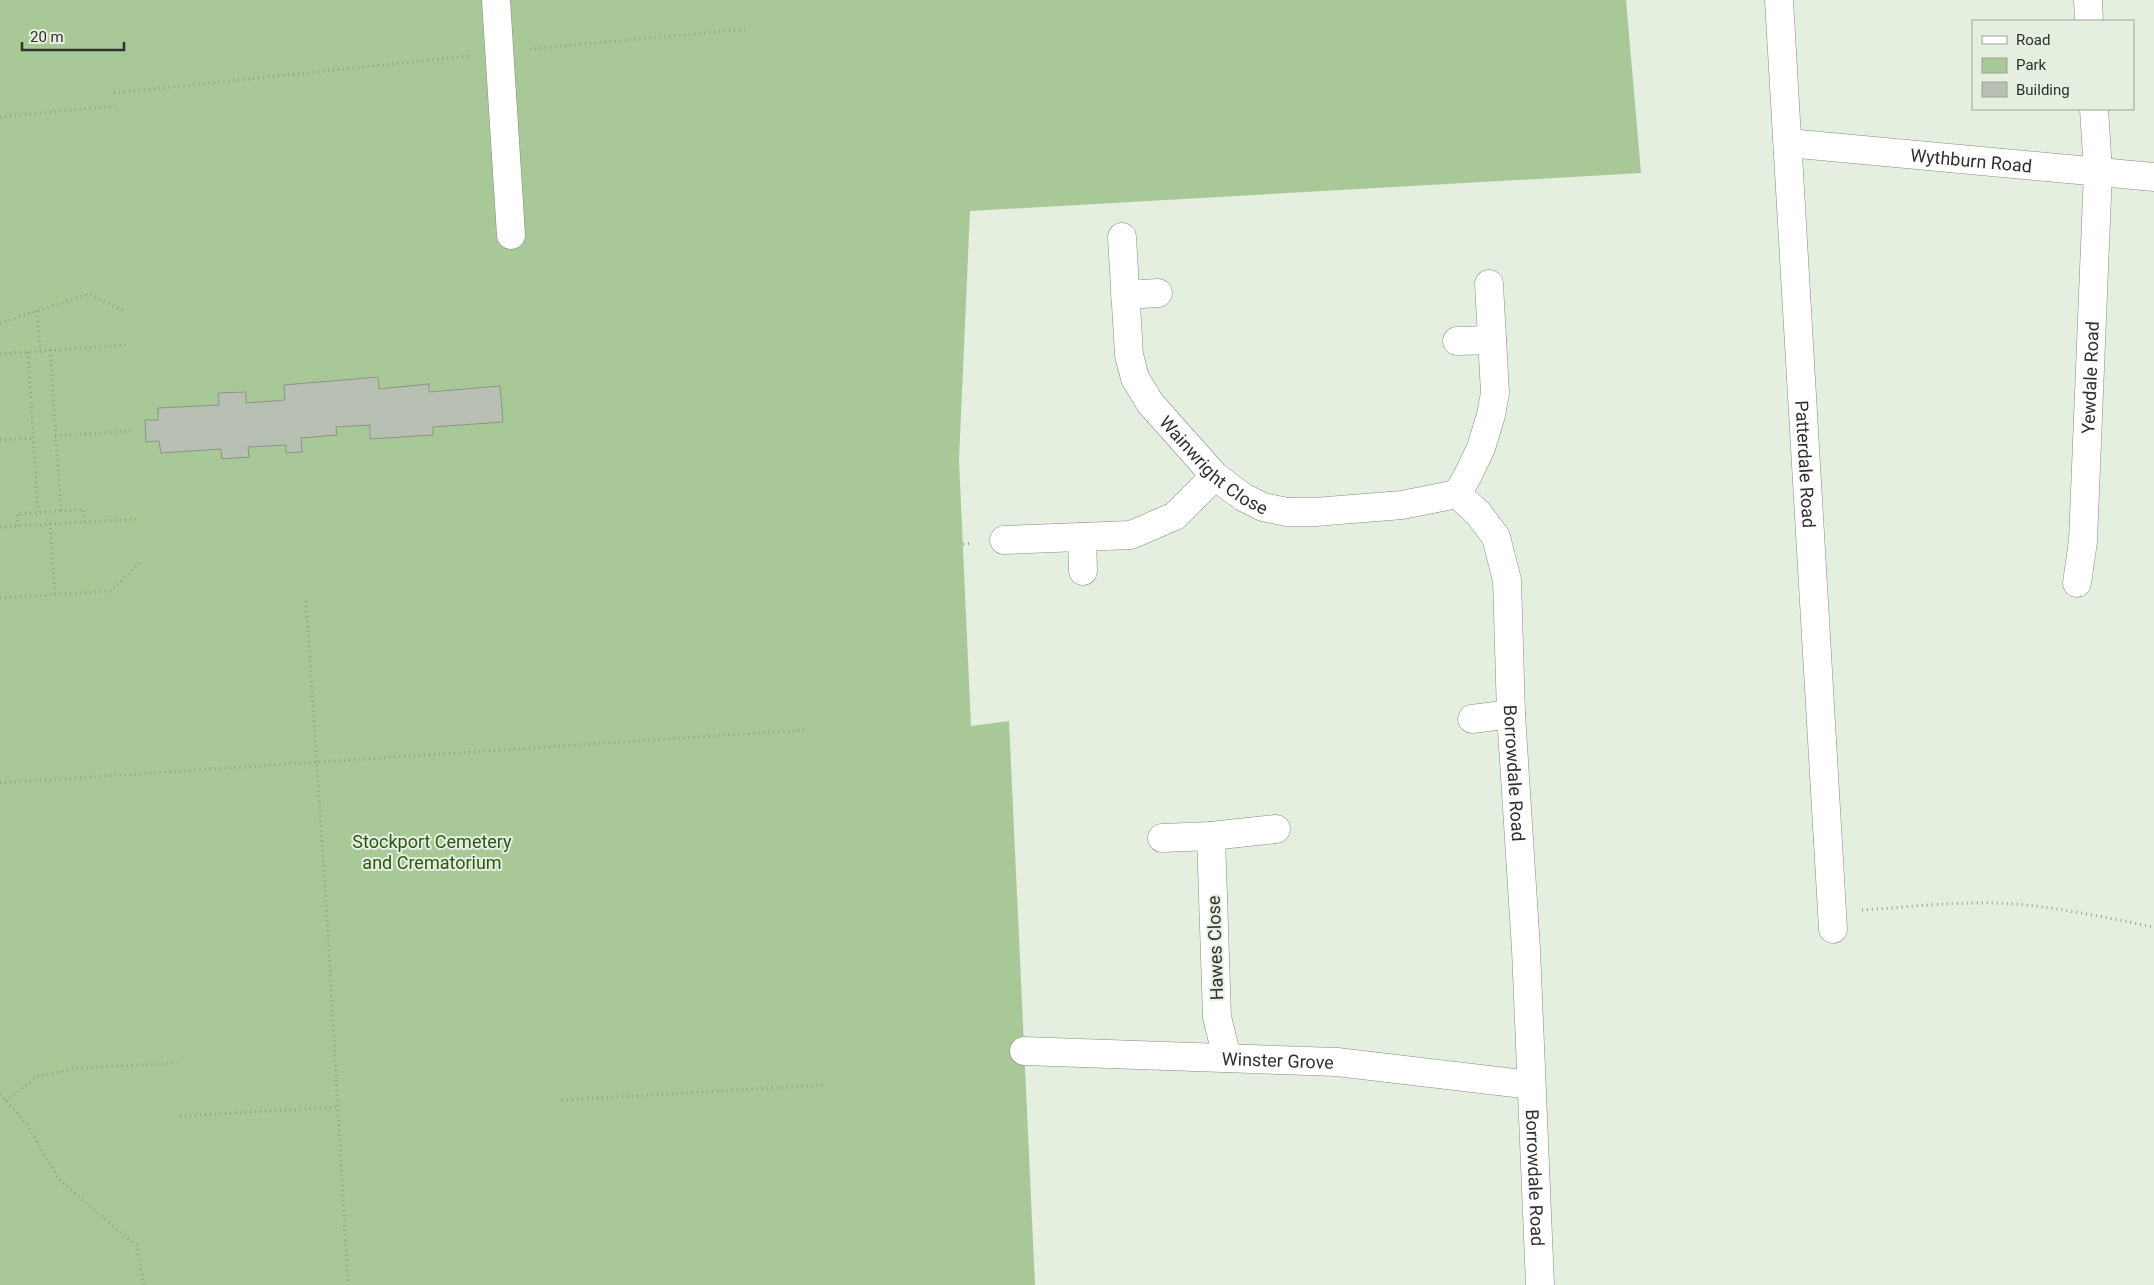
<svg xmlns="http://www.w3.org/2000/svg" width="2154" height="1285" font-family="Roboto,sans-serif">
  <style>
    .green { fill: #a9c898 }
    .building { fill: #b7c0b2; stroke: #8c9588 }
    .lines { fill: none; stroke-linecap: round; stroke-linejoin: round }
    .minor-casing { stroke: #838c7f; stroke-width: 29 }
    .path { stroke: #989f94; stroke-width: 3; stroke-dasharray: 1 4; stroke-linecap: butt }
    .minor { stroke: #fff; stroke-width: 28 }
    .labels { text-anchor: middle; dominant-baseline: central; stroke-width: 4; stroke-linejoin: round; paint-order: stroke }
    .street-label { font-size: 18px; fill: #2e312c; stroke: #e5efe0 }
    .park-label { font-size: 18px; fill: #2f5512; stroke: #e5efe0 }
  </style>
  <rect width="100%" height="100%" fill="#e5efe0"/>
  <!-- green -->
  <path class="green" d="M0,0H1626L1641,173L970,211L959,460L971,726L1009,721L1035,1285H0Z"/>
  <!-- building -->
  <path class="building" d="M378,377L379,389L429,384V392L500,386L503,422L433,427V435L370,439V425L336,427L337,435L301,438L302,452L286,453V445L248,447L249,457L222,459L221,449L161,453L159,441L146,442L145,420H158V408L219,405L218,393L246,392V403L285,400L284,385Z"/>
  <g class="lines">
    <defs>
      <g id="minor">
        <path d="M496,0L511,235"/>
        <path id="s1" d="M1779,0L1833,929"/>
        <path d="M2088,0L2089,21"/>
        <path id="s2" d="M1788,143L2154,177"/>
        <path id="s3" d="M1122,237L1129,355L1135,378L1150,403L1215,476L1243,497L1263,507L1287,512H1315L1402,505L1457,494"/>
        <path id="s4" d="M1489,284L1495,393L1491,415L1481,448L1467,477L1457,494L1478,513L1496,537L1507,580L1511,714L1526,949L1540,1285"/>
        <path d="M1125,295L1158,293"/>
        <path d="M1457,341L1492,340"/>
        <path d="M1082,537L1083,571"/>
        <path d="M1004,540L1131,535L1175,516L1215,476"/>
        <path id="s5" d="M2077,583L2083,541L2098,171L2094,109"/>
        <path d="M1472,719L1511,714"/>
        <path d="M1162,838L1211,836"/>
        <path id="s6" d="M1024,1051L1337,1062L1531,1085"/>
        <path d="M1227,1058L1217,1017L1211,836L1276,829"/>
      </g>
    </defs>
    <!-- minor casing -->
    <use href="#minor" class="minor-casing"/>
    <!-- path -->
    <path class="path" d="M530,49L748,29
      M114,93L469,56
      M0,117L115,106
      M37,311L40,351
      M0,323L89,294L124,311
      M50,350L61,511
      M28,352L38,512
      M0,354L126,345
      M55,436L132,431
      M0,440L34,438
      M50,523L55,595
      M18,526L17,514L83,509L84,522
      M0,527L138,519
      M963,544L973,543
      M0,598L111,591L140,562
      M306,601L327,917L348,1285
      M0,783L804,730
      M1862,910C1912,907 1964,900 2015,904C2062,908 2108,918 2154,927
      M0,1094L28,1126L60,1181L136,1245L144,1285
      M562,1100L826,1085
      M6,1101L36,1077L77,1068L177,1063
      M180,1116L338,1107"/>
    <!-- minor -->
    <use href="#minor" class="minor"/>
  </g>
  <g class="labels">
    <!-- street labels -->
    <g class="street-label">
      <text stroke="none"><textPath href="#s2" startOffset="184">Wythburn Road</textPath></text>
      <text stroke="none"><textPath href="#s5" startOffset="206">Yewdale Road</textPath></text>
      <text stroke="none"><textPath href="#s3" startOffset="261">Wainwright Close</textPath></text>
      <text stroke="none"><textPath href="#s1" startOffset="465">Patterdale Road</textPath></text>
      <text stroke="none"><textPath href="#s4" startOffset="514">Borrowdale Road</textPath></text>
      <text transform="translate(1215 948) rotate(-92)">Hawes Close</text>
      <text stroke="none"><textPath href="#s6" startOffset="254">Winster Grove</textPath></text>
      <text stroke="none"><textPath href="#s4" startOffset="919">Borrowdale Road</textPath></text>
    </g>
    <!-- park labels -->
    <g class="park-label">
      <text x="432" y="841">Stockport Cemetery<tspan x="432" dy="21">and Crematorium</tspan></text>
    </g>
  </g>
  <!-- legend -->
  <rect x="1972" y="20" width="162" height="90" fill="#e5efe0" stroke="#9ca398"/>
  <rect x="1982" y="36" width="25" height="8" fill="#ffffff" stroke="#9ca398"/>
  <text x="2016" y="45" font-size="15" fill="#2e312c">Road</text>
  <rect x="1982" y="58" width="25" height="15" fill="#a9c898" stroke="#9ca398"/>
  <text x="2016" y="70" font-size="15" fill="#2e312c">Park</text>
  <rect x="1982" y="82" width="25" height="15" fill="#b7c0b2" stroke="#9ca398"/>
  <text x="2016" y="95" font-size="15" fill="#2e312c">Building</text>
  <!-- scale -->
  <path d="M22 42v8h102v-8" fill="none" stroke="#2e312c" stroke-width="2.5"/>
  <text x="30" y="42" font-size="15" fill="#2e312c" stroke="#e5efe0" stroke-width="4" paint-order="stroke">20 m</text>
</svg>
